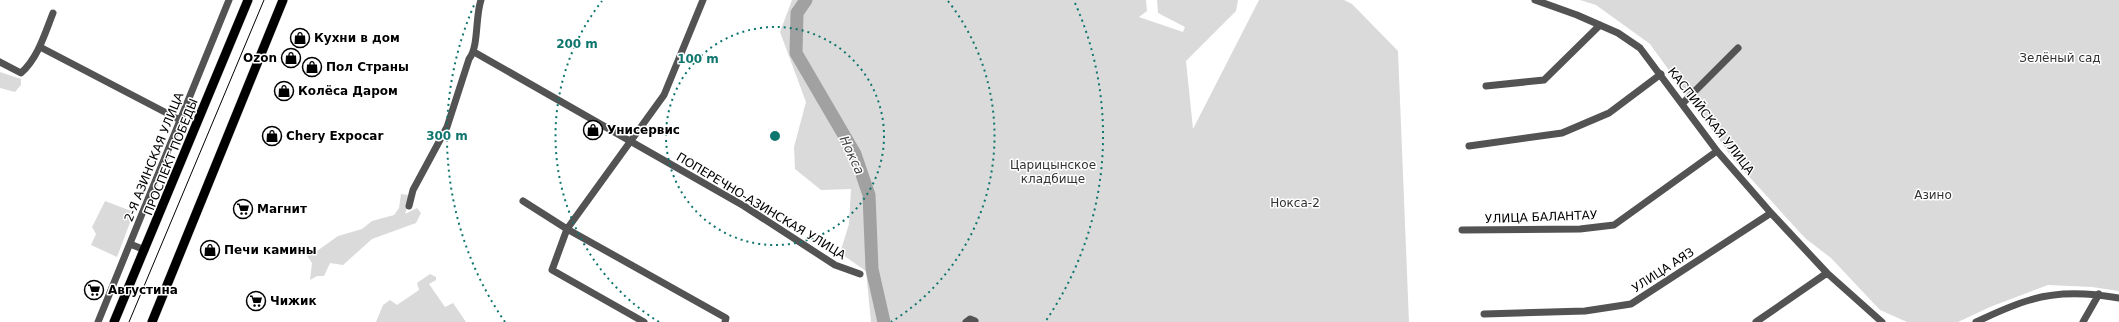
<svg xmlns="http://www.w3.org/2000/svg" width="2119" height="322" font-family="'DejaVu Sans',sans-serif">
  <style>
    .green { fill: #dadada }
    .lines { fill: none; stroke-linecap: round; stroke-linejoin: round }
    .river { stroke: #a1a1a1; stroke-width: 13 }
    .major-casing { stroke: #dbdbdb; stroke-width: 10 }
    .minor { stroke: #535353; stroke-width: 7 }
    .major { stroke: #000; stroke-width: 9 }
    .tram { stroke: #000; stroke-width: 1 }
    .ring { fill: none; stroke: #0f766e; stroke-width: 2; stroke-dasharray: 2 4 }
    .labels { text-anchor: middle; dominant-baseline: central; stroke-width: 3; stroke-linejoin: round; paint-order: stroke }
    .poi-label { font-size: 12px; font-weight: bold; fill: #000; stroke: #fff; text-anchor: start }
    .park-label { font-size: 12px; fill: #313131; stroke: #fff }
    .street-label { font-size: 12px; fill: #000; stroke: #fff }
    .water-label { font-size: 13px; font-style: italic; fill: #424242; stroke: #fff }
    .centre { fill: #0f766e; stroke: #fff; stroke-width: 2 }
    .ring-label { font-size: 12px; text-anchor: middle; font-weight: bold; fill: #0f766e; stroke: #fff; stroke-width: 3; stroke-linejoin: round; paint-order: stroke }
  </style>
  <rect width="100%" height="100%" fill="#fff"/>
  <!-- green -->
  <path class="green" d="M792,0H1146L1147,11L1139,17L1183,32L1185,27L1158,13L1157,0H1238L1236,11L1186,61L1193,129L1259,0H1344L1352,4L1398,51L1409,322H871L866,271L840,253L849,224L851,189L821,190L795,169L794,147L806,102L780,32Z
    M1580,0H2119V291L2092,287L2048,285L1990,307L1958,322H1907L1880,310L1831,258L1805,238L1733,159L1650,44L1596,5Z
    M0,72L21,79V85L15,92L0,88Z
    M401,194L408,195L409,202L405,214L417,208L421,213L416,223L372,239L343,265L330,263L324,276H317L310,280L312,263L303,249L317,251L338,236L362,229L372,221L394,215L399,208Z
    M105,201L134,212L117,257L91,245L96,234L92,227Z
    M430,274L436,277V280L429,284L445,307L453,303L466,322H376L383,305L390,300L397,305L419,290L417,283Z"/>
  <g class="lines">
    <!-- river -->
    <path class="river" d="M806,0L797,13L796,53L855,154L869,195L872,269L884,322"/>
    <defs>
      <path id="major" d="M114,322L248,0
        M152,322L283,0"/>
    </defs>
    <!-- major casing -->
    <use href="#major" class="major-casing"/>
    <!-- minor -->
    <path class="minor" d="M1535,0L1577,15L1618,33L1640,48L1717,151L1771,213L1827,273L1882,322
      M40,47L180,120
      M474,52L744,206L835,265L860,274
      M0,62L21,73C38,58 45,33 53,13
      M1486,86L1544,80L1600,25
      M1682,104L1738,48
      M1469,146L1562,133L1609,113L1661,74
      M523,201L567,229L726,318L725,322
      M409,206L413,190L447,127L469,59C479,47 475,17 481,0
      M1462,230L1580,229L1614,225L1717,151
      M130,244L145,250
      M1484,314L1585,311L1631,304L1771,213
      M98,322L229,0
      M644,322L552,270L567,229L664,95L703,0
      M966,322L970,319L975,321
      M1756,322L1827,273
      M1976,322C1993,314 2012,305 2030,300C2058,291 2091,293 2119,298
      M2083,322L2099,294"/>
    <!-- major -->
    <use href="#major" class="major"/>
    <!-- tram -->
    <path class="tram" d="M129,322L264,0"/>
  </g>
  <!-- distance rings -->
  <g class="ring">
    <circle cx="775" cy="136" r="109"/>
    <path d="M659 322A219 219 0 0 1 602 1M948 1A219 219 0 0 1 891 322"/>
    <path d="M505 322A328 328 0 0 1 475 3M1075 3A328 328 0 0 1 1045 322"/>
  </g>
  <!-- icons -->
  <defs>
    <symbol id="shop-ring" viewBox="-11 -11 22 22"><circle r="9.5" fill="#fff" stroke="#000" stroke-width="1.5"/><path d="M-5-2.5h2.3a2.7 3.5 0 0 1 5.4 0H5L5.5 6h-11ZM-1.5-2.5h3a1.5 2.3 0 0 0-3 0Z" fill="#000"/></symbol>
    <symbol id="supermarket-ring" viewBox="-11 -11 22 22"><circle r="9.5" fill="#fff" stroke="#000" stroke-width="1.5"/><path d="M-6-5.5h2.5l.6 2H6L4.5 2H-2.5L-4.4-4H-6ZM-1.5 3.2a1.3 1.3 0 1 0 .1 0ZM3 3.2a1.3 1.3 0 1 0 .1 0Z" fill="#000"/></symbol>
  </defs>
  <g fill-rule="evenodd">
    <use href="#shop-ring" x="289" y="27" width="22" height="22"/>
    <use href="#shop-ring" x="280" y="47" width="22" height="22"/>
    <use href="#shop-ring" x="301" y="56" width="22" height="22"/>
    <use href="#shop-ring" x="273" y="80" width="22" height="22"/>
    <use href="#shop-ring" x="582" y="119" width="22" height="22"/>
    <use href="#shop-ring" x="261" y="125" width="22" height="22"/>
    <use href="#supermarket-ring" x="232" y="198" width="22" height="22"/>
    <use href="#shop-ring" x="199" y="239" width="22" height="22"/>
    <use href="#supermarket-ring" x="83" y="279" width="22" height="22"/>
    <use href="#supermarket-ring" x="245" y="290" width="22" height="22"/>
  </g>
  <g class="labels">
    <!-- poi labels -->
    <g class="poi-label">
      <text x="314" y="38">Кухни в дом</text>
      <text x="277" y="58" text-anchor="end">Ozon</text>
      <text x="326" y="67">Пол Страны</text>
      <text x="298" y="91">Колёса Даром</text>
      <text x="607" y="130">Унисервис</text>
      <text x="286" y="136">Chery Expocar</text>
      <text x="257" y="209">Магнит</text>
      <text x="224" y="250">Печи камины</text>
      <text x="108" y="290">Августина</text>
      <text x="270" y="301">Чижик</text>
    </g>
    <!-- park labels -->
    <g class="park-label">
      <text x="2060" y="58">Зелёный сад</text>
      <text x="1053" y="165">Царицынское<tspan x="1053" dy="14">кладбище</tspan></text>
      <text x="1933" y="195">Азино</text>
      <text x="1295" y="203">Нокса-2</text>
    </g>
    <!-- street labels -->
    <g class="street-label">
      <text transform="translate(1711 121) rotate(52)">КАСПИЙСКАЯ УЛИЦА</text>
      <text transform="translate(154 157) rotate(-68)">2-Я АЗИНСКАЯ УЛИЦА</text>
      <text transform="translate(171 157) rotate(-68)">ПРОСПЕКТ ПОБЕДЫ</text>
      <text transform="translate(761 206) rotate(31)">ПОПЕРЕЧНО-АЗИНСКАЯ УЛИЦА</text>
      <text transform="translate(1541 217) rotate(-2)">УЛИЦА БАЛАНТАУ</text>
      <text transform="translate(1663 270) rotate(-33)">УЛИЦА АЯЗ</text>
    </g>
    <!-- water labels -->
    <g class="water-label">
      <text transform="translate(852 155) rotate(65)">Нокса</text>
    </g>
  </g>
  <circle cx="775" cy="136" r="6" class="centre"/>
  <g class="ring-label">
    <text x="577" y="48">200 m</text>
    <text x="698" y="63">100 m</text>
    <text x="447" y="140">300 m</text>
  </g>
</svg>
